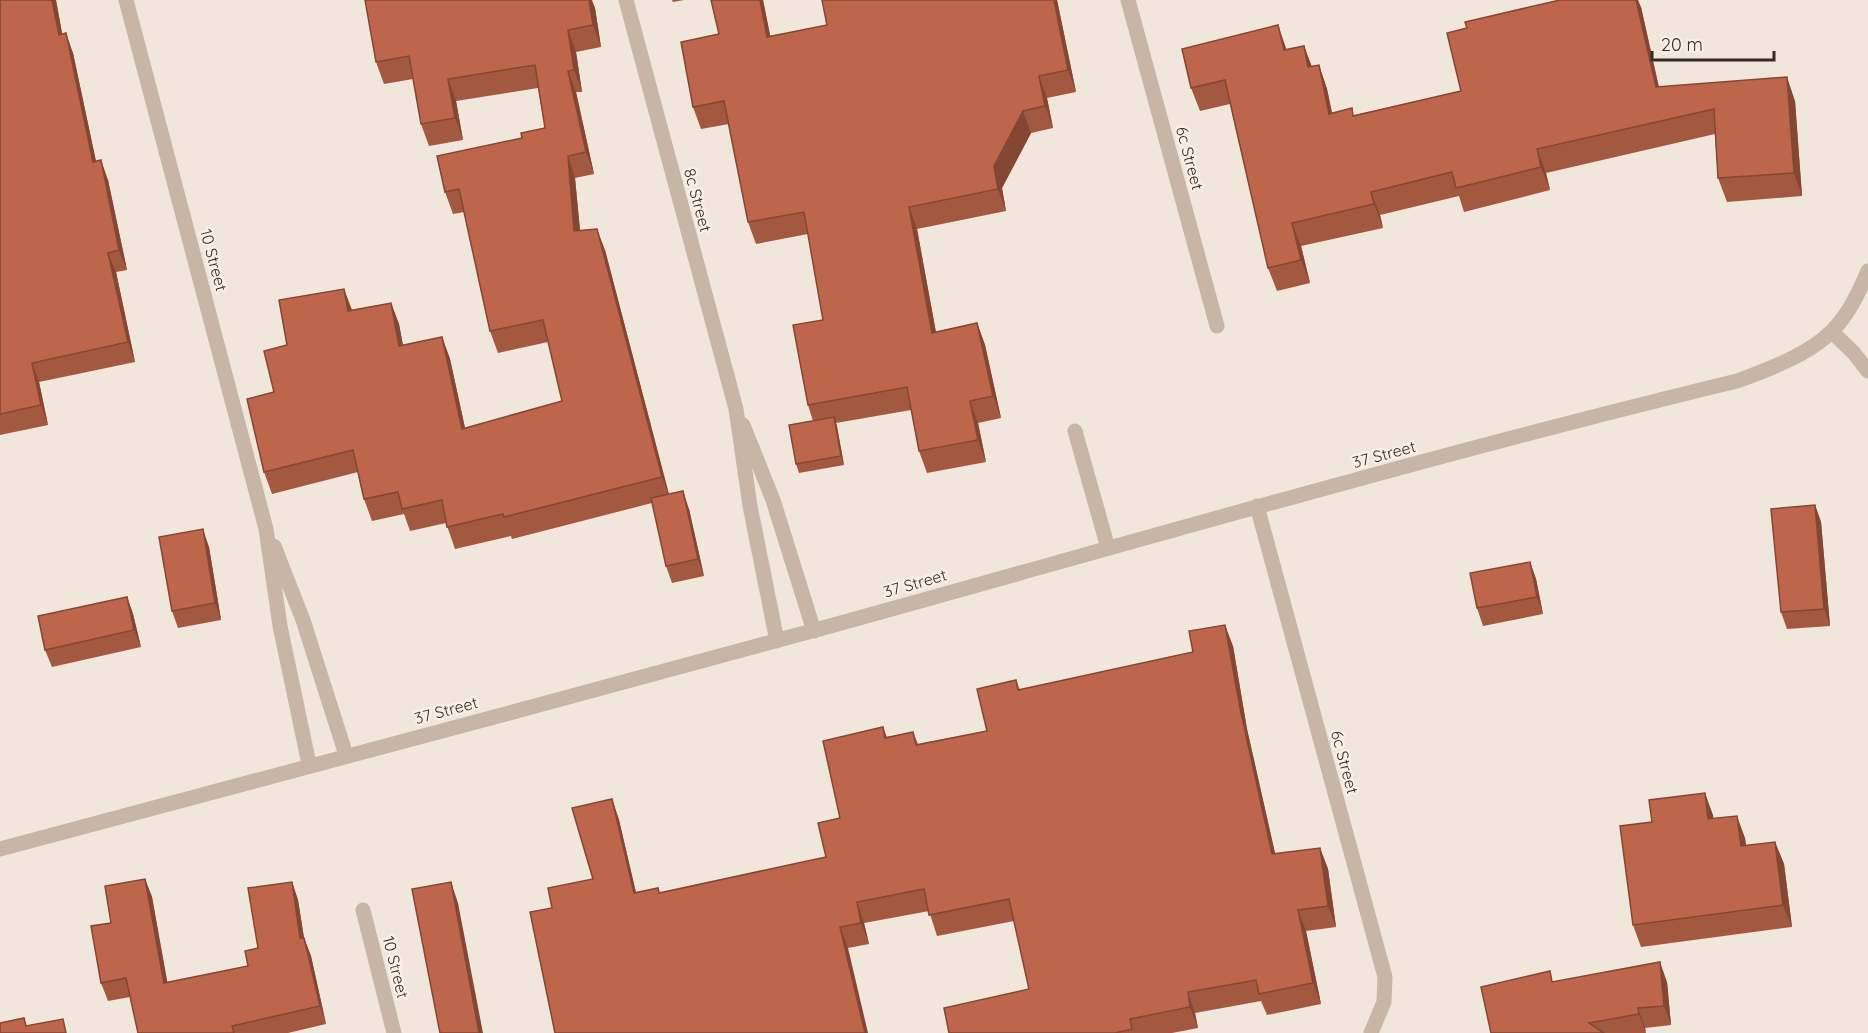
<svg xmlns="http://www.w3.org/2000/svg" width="1868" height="1033" font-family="Quicksand,sans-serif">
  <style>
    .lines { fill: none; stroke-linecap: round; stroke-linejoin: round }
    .minor { stroke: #c7b6a8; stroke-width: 15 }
    .wall { fill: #a35840 }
    .shaded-wall { fill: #844734 }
    .building { fill: #bd664b; stroke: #844734; stroke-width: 1.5 }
    .labels { text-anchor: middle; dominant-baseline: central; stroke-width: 5; stroke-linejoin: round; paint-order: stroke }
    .street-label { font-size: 16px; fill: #342b27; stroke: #f8f0e6 }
  </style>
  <rect width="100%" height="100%" fill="#f0e6db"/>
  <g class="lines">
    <!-- minor -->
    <path class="minor" d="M126,0L266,529L280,626L309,764
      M626,0L736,409L750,506L777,641
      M1128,0L1217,326
      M1832,332L1853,352L1868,371
      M743,425L773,500L814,631
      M1075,431L1108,548
      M1257,506L1385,977L1384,1002L1371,1033
      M274,546L303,620L346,755
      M0,849C270,775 542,706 812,631C1120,546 1427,456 1737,381C1767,370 1810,354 1832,331C1849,314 1859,292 1868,271
      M363,910L394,1033"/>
  </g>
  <!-- wall -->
  <path class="wall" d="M0,0H56L62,34L73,53L96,161L108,180L127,270L116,272L135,362L39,382L48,425L0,435Z
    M672,0H684L673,2Z
    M711,0H763L770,36L1057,0L1076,92L1047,98L1053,128L1031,133L1002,188L1006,211L917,229L936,332L977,323L985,345L1001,418L978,423L986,462L927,473L919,451L911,410L836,423L844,465L799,473L796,464L813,421L808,405L823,320L808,234L756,244L748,222L729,124L701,129L693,107L719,34Z
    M1641,7L1659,87L1795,101L1802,196L1727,202L1718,178L1715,134L1546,173L1550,190L1464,212L1459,196L1380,215L1383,228L1301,246L1310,283L1277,291L1268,268L1230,104L1200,111L1191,88L1286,50L1304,46L1312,67L1319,65L1327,89L1332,113L1355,115L1461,91Z
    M595,8L601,47L576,52L582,92H576L594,174L575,178L580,230L605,250L669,494L689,509L704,576L672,583L666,566L652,503L512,539L511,536L455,549L446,523L410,531L404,514L372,521L364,499L358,472L272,494L264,472L274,392L287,345L352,310L391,303L399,324L403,345L442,337L450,359L465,428L562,401L548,342L498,353L490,331L464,212L453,214L445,192L522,138L545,128L538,88L456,101L463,140L429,146L421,124L413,79L384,84L376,62Z
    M1815,505L1821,522L1830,626L1787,629L1781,612Z
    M209,547L221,620L178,628L172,611Z
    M1530,562L1536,579L1543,614L1483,626L1477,608Z
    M127,597L133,614L141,647L52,667L45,650Z
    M1233,646L1247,729L1275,854L1320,848L1328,869L1336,927L1306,931L1321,1004L1267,1015L1261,1001L1195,1013L1198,1028L1172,1033H949L1029,989L1014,921L937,936L929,911L864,923L869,944L848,948L552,908L593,879L612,799L619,820L636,893L658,888L660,893L826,857L840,818L883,727L887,737L913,732L918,744L987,731L1016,680L1020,690Z
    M1713,815V819L1745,838L1746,846L1775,842L1784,864L1792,927L1641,947L1633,925Z
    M145,879L152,897L167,983L248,966L292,882L298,900L304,938L311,956L326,1024L288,1033H138L130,997L108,1001L101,983L111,923Z
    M1554,982H1667L1671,1025L1645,1028L1646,1033H1491Z"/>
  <!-- shaded-wall -->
  <path class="shaded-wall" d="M52,0H56L66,54L59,35Z
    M589,0H592L595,8L601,47L593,25Z
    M760,0H763L775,59L767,37Z
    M1054,0H1057L1076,92L1068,70Z
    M1636,0H1638L1641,7L1664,111L1656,87Z
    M1278,25L1286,48L1292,73L1284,50Z
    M568,30L576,52L582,92L574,70Z
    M66,33L73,53L100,181L93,162Z
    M1304,46L1313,70L1308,67Z
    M1319,65L1327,89L1337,137L1329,114Z
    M568,71L576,92L594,174L586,152Z
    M1039,76L1047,98L1053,128L1045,106Z
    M1787,77L1795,101L1802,196L1794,173Z
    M448,79L456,101L463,140L455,118Z
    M1023,111L1031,133L1002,188L1006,211L998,189L994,166Z
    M1537,149L1546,173L1550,190L1541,167Z
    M568,156L575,178L582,252L574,231Z
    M101,160L108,180L127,270L119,250Z
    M1371,192L1380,215L1383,228L1374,204Z
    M909,207L917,229L940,355L932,333Z
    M1292,223L1301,246L1310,283L1301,260Z
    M597,229L605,250L670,499L662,477Z
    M108,253L116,272L135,362L128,342Z
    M344,289L352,310L348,311Z
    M391,303L399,324L407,368L399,346Z
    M977,323L985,345L1001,418L993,396Z
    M442,337L450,359L470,451L462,429Z
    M32,363L39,382L48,425L41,405Z
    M970,401L978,423L986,462L978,440Z
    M834,417L837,426L844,465L841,456Z
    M683,491L689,509L704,576L698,559Z
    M1815,505L1821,522L1830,626L1824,609Z
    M203,529L209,547L221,620L215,603Z
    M1530,562L1536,579L1543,614L1537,597Z
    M127,597L133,614L141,647L134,630Z
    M1225,625L1233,646L1247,729L1280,875L1272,854L1240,708Z
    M1705,793L1713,815L1716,842L1708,819Z
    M612,799L619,820L641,914L634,893Z
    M1737,816L1745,838L1749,869L1741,846Z
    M1775,842L1784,864L1792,927L1783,905Z
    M1320,848L1328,869L1336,927L1328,906Z
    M145,879L152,897L171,1002L164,983Z
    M292,882L298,900L307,957L300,938Z
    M451,882L458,903L483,1033H479Z
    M857,902L864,923L869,944L861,923Z
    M1298,910L1306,931L1321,1004L1313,983Z
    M840,927L848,948L868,1033H865Z
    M304,938L311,956L326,1024L320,1006Z
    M1660,962L1667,982L1671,1025L1664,1006Z
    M1188,992L1195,1013L1198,1028L1190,1007Z
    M1638,1008L1645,1028L1646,1033L1639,1014Z"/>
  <!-- building -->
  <path class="building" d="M0,0H52L59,35L66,33L93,162L101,160L119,250L108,253L128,342L32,363L41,405L0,414Z
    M365,0H589L593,25L568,30L574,70L568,71L586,152L568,156L574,231L597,229L662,477L504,517L503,514L447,527L442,500L402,509L398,492L364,499L353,450L264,472L247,399L274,392L264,351L287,345L279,300L344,289L348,311L391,303L399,346L442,337L462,429L562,401L543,320L490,331L459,189L445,192L437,156L522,138L521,133L545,128L535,65L448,79L455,118L421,124L409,56L376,62Z
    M711,0H760L767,37L827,25L822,0H1054L1068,70L1039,76L1045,106L1023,111L994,166L998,189L909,207L932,333L977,323L993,396L970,401L978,440L919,451L907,387L808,405L793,325L823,320L804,212L748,222L724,101L693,107L681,42L719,34Z
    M1560,0H1636L1656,87L1787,77L1794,173L1718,178L1714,109L1537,149L1541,167L1456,188L1452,172L1371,192L1374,204L1292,223L1301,260L1268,268L1225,80L1191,88L1182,49L1278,25L1284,50L1304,46L1308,67L1319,65L1329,114L1352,108L1353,116L1461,91L1447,33L1467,28L1465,22Z
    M834,417L841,456L796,464L789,425Z
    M683,491L698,559L666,566L651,498Z
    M1815,505L1824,609L1781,612L1771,509Z
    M203,529L215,603L172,611L159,537Z
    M1530,562L1537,597L1477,608L1470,573Z
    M127,597L134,630L45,650L38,616Z
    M1225,625L1240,708L1272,854L1320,848L1328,906L1298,910L1313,983L1259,994L1256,980L1188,992L1190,1007L1130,1019L1132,1029L1115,1033H949L944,1008L1029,989L1009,899L929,915L924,889L857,902L861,923L840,927L865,1033H555L530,912L552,908L548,888L593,879L572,808L612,799L634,893L658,888L659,893L826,857L818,823L840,818L823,741L883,727L885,738L913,732L916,745L987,731L977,689L1016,680L1018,690L1193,652L1189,631Z
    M1705,793L1708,819L1737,816L1741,846L1775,842L1783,905L1633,925L1620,826L1652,822L1649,800Z
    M145,879L164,983L248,966L245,951L258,948L248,888L292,882L300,938H304L320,1006L232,1026L234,1033H138L126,978L101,983L91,926L111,923L105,886Z
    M451,882L479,1033H440L412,889Z
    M1660,962L1664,1006L1638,1008L1639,1014L1589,1023L1604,1033H1491L1481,987L1550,971L1552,982Z
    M24,1018L26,1026L63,1019L66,1033H0V1023Z"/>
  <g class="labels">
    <!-- street labels -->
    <g class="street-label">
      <text transform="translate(1190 158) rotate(75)">6c Street</text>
      <text transform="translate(698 200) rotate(75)">8c Street</text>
      <text transform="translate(214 260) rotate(75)">10 Street</text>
      <text transform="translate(1384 454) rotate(-15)">37 Street</text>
      <text transform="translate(915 583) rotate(-16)">37 Street</text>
      <text transform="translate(446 710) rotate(-15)">37 Street</text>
      <text transform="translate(1345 762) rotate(75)">6c Street</text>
      <text transform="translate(396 967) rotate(76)">10 Street</text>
    </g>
  </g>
  <!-- scale -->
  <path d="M1652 51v9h122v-9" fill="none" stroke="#342b27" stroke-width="3"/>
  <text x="1661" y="51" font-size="18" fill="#342b27" stroke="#f8f0e6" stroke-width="4.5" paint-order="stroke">20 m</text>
</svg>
